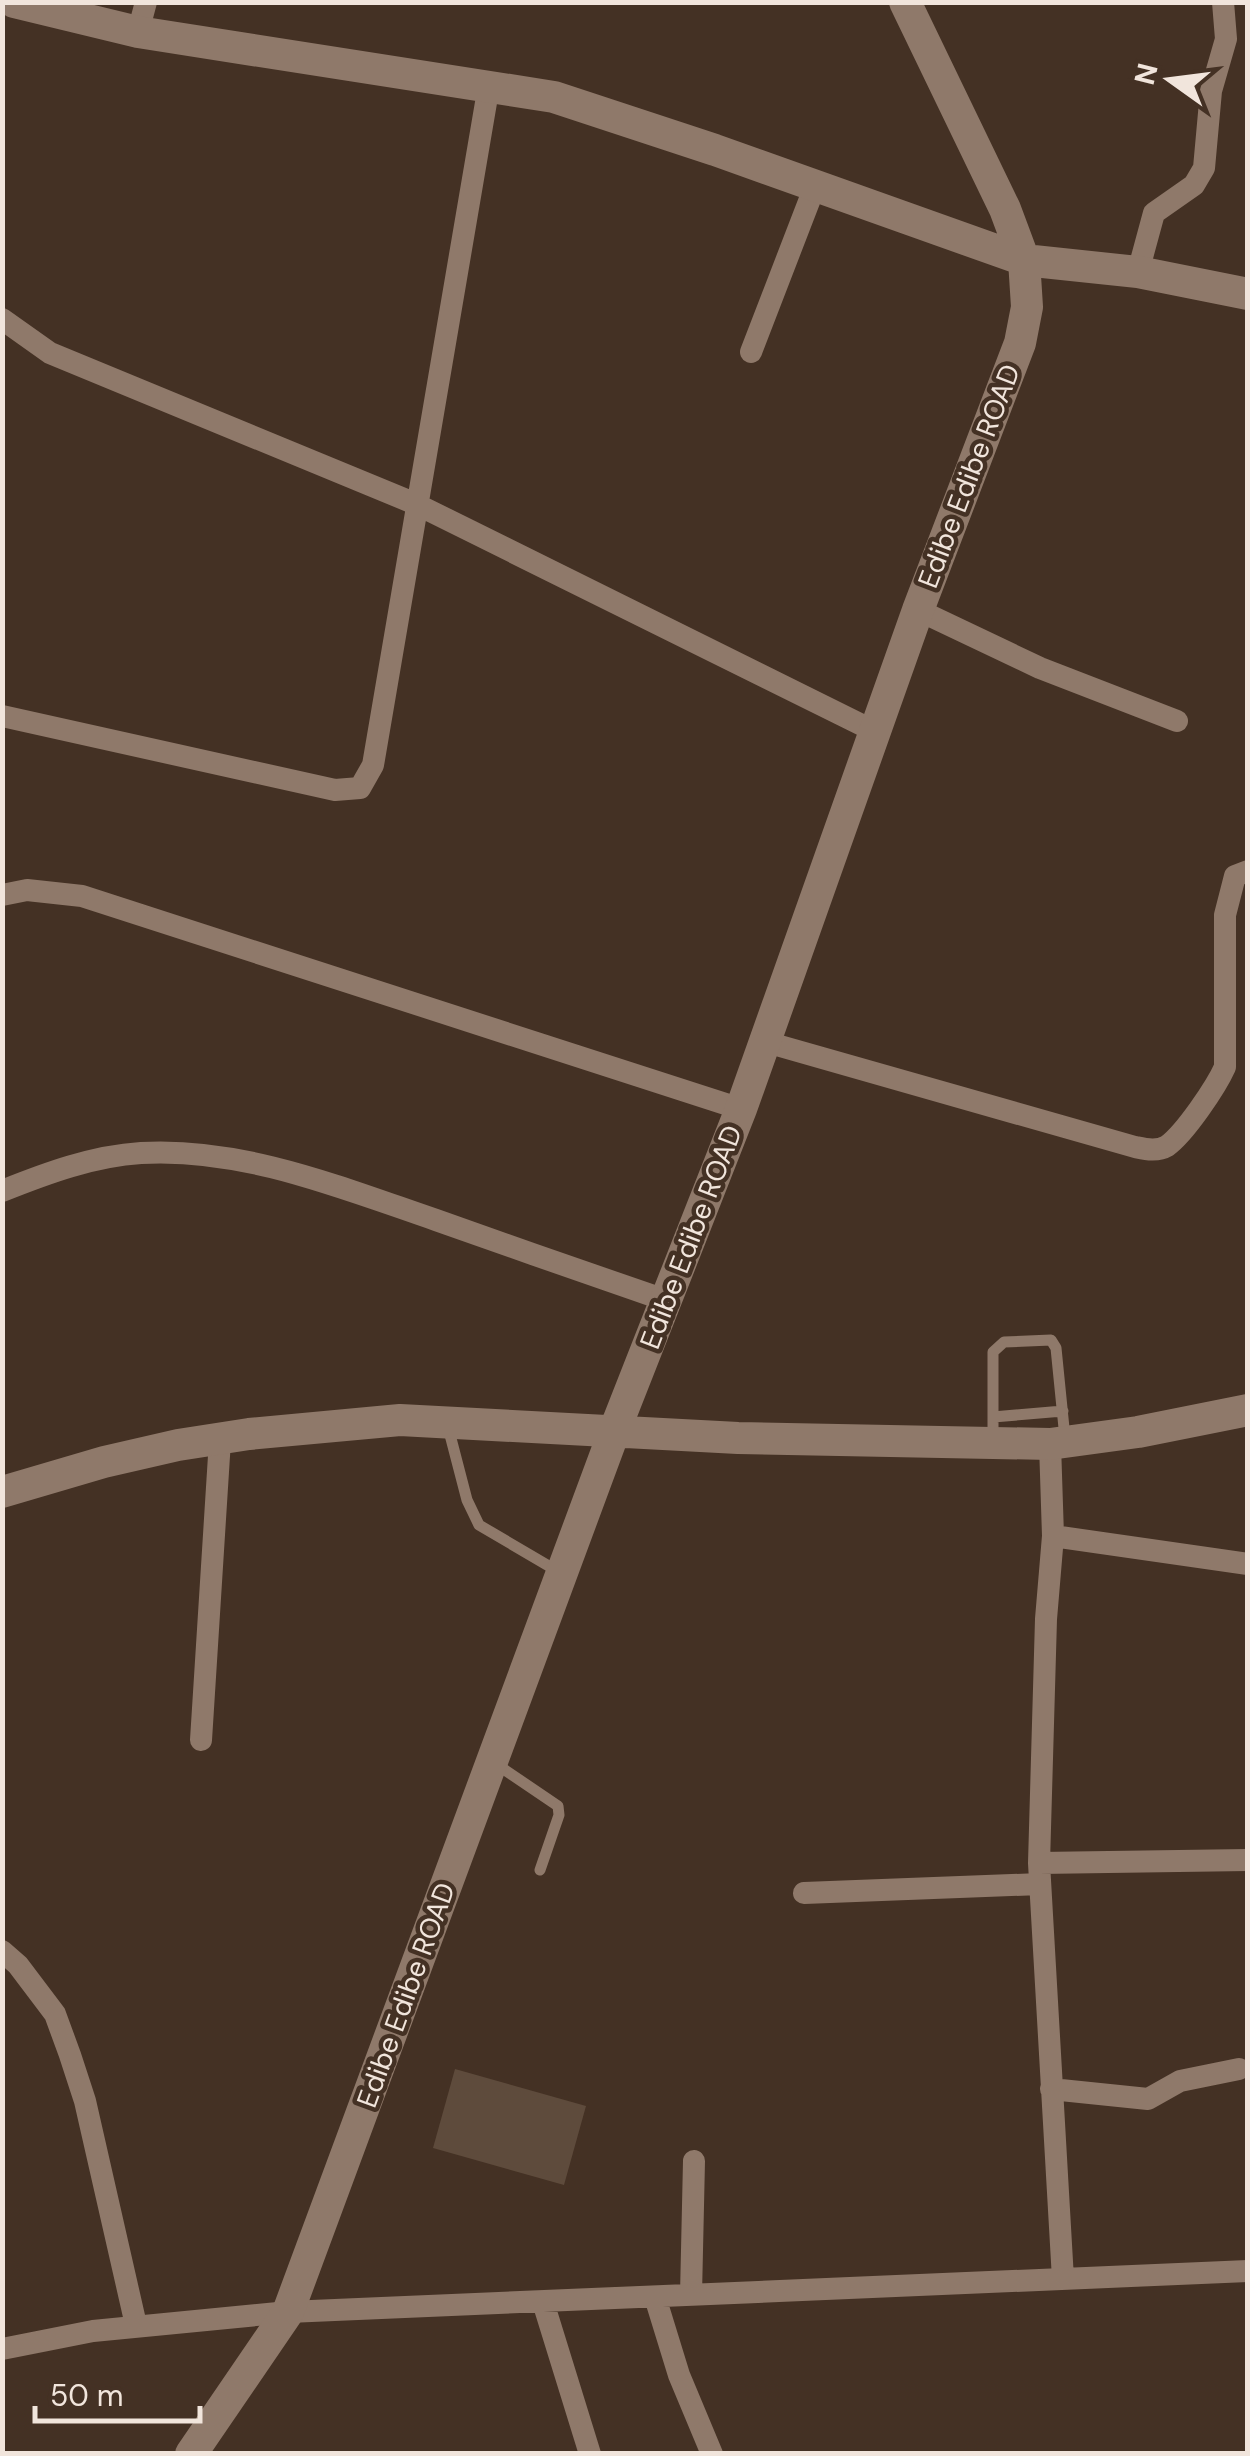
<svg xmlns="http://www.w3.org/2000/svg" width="1250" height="2456" font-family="'DM Sans',sans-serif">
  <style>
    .building { fill: #5e4b3c }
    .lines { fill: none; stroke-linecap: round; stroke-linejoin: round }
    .lane { stroke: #8f796a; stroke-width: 11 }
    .street { stroke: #8f796a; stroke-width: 22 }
    .secondary { stroke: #8f796a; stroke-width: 32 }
    .labels { text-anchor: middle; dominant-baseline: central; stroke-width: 9; stroke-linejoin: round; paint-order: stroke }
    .street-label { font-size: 28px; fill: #f1e5dc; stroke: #443124 }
  </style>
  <rect width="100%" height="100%" fill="#443124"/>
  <!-- building -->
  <path class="building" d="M455,2069L586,2106L564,2185L433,2148Z"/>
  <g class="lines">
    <!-- lane -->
    <path class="lane" d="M993,1417L1063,1411
      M448,1427L467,1500L479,1525L559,1572
      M993,1441V1352L1004,1342L1051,1340L1056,1348L1065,1438
      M496,1764L558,1806L559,1815L540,1870"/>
    <!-- street -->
    <path class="street" d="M138,32L146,2
      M1138,272L1154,213L1194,185L1204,168L1211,91L1226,39L1223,2
      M2,319L50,353L416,504L874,731
      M751,352L815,186
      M918,610L1040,668L1177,721
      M2,716L335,790L360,788L373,765L489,85
      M2,895L27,890L82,896L741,1109
      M766,1042L1135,1147C1145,1149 1157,1152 1167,1146C1185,1133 1216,1087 1225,1067V915L1235,876L1248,871
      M2,1191C47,1173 93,1156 141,1153C242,1147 342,1188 436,1220C512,1247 589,1274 665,1300
      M1050,1444L1053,1536L1046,1619L1039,1863L1063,2279
      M1053,1536L1248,1564
      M201,1740L220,1440
      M1039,1863L1248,1860
      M804,1893L1040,1884
      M2,1951L18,1965L55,2014L70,2055L85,2101L136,2325
      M1051,2089L1148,2099L1180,2081L1239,2069
      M691,2295L694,2161
      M655,2297L679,2375L712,2454
      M543,2302L590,2454
      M2,2349L93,2331L288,2312L1248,2271"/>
    <!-- secondary -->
    <path class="secondary" d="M14,2L138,32L554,97L715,150L1024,260L1138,272L1248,294
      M2,1492L104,1462L178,1445L249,1434L400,1420L738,1438L1050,1444L1138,1432L1248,1410
      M191,2454L288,2312L614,1432L741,1109L918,610L1020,343L1027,307L1024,260L1005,209L905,2"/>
  </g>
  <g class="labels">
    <!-- street labels -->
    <g class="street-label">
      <text transform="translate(969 476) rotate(-69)">Edibe Edibe ROAD</text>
      <text transform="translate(691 1237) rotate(-69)">Edibe Edibe ROAD</text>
      <text transform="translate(406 1995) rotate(-70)">Edibe Edibe ROAD</text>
    </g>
  </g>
  <!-- border -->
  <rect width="1250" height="2456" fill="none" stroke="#f1e5dc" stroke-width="10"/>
  <!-- north arrow -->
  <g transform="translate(1170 80) rotate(284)" stroke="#443124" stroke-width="8" paint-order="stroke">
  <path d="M0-8L18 38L0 25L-18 38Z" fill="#f1e5dc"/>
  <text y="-15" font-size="28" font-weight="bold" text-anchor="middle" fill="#f1e5dc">N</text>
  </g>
  <!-- scale -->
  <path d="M35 2406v15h165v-15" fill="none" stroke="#f1e5dc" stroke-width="5"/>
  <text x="50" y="2406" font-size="30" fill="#f1e5dc" stroke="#443124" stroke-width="8" paint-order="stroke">50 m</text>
</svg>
